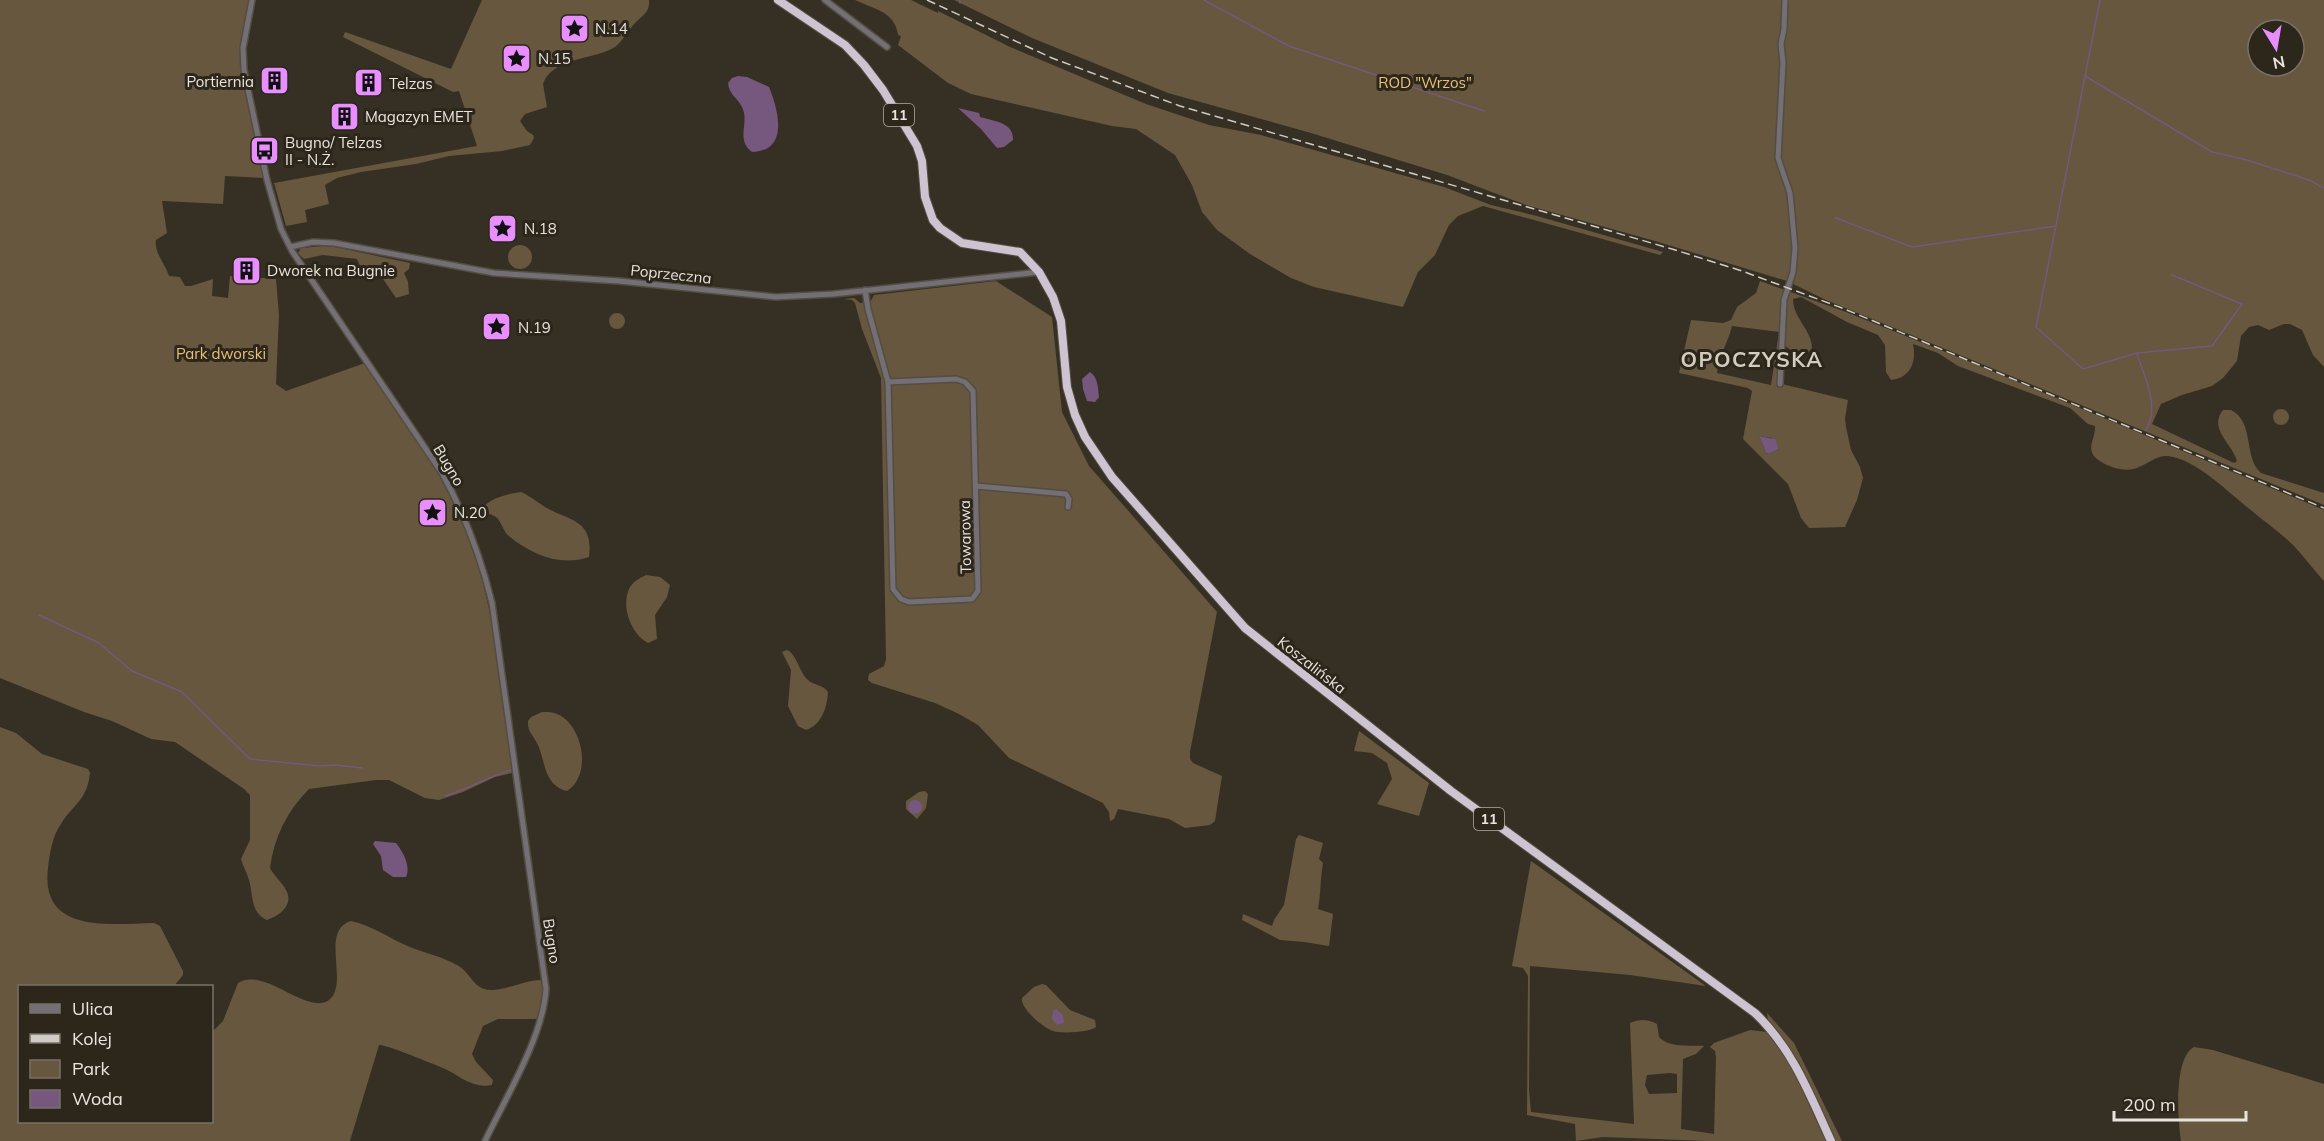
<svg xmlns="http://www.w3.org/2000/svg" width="2324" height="1141" font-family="Mulish,sans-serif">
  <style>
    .green { fill: #66573e; fill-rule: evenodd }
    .water { fill: #76577d }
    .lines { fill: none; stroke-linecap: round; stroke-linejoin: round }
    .stream { stroke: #76577d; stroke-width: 1.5 }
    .minor-casing { stroke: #534d42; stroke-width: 8 }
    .highway-casing { stroke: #534d42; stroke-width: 10 }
    .minor { stroke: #736f74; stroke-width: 5 }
    .highway { stroke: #cec3d1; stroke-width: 8 }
    .rail { stroke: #d0cbc4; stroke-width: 1.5; stroke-dasharray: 9 4.5; stroke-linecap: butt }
    .labels { text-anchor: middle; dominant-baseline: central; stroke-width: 6; stroke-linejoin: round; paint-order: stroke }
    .shield { fill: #2c261b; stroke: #b0aca4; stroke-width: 1.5 }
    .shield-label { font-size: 14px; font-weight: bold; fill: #e9e5de }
    .poi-label { font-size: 15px; fill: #e9e5de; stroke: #2c261b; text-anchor: start }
    .park-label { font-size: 15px; fill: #e7c17a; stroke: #2c261b }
    .street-label { font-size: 15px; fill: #e9e5de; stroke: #2c261b }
    .district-label { font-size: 21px; font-weight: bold; letter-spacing: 1.5px; fill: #d3cbbc; stroke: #2c261b }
  </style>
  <rect width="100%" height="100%" fill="#363024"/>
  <!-- green -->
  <path class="green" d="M0,0H249L240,58L264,178L225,176L223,204L162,201L167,233L156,240C154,253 165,263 169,276L180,277L185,286H191L213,279L212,296L228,298L230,276L276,279L279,315L276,384L286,391L365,363C392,404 425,445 448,489C494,580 500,674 512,773L495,777L463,792L439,800L425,798L389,780H376L309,789C287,811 274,837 270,868C274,876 283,883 287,892C293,906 279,916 267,920C249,912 254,893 248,877C246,871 243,866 241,859L250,840V795L244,789L175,742L151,739L112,721L84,712L0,678Z
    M482,0H649C650,12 643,15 636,22C628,30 624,40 615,47C594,60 552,57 543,84L547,107L525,114L520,121L527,131L533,135L534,138L530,145L502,151L449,156L416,164L361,172L337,178L325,185L329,204L305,210L307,222L286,226L274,183L477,146L459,91L453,92L343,37L345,32L451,69Z
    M855,0H911L938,13V11L1010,47L1146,104L1209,125L1261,135L1444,187L1491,205L1537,216L1663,252L1660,255L1483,206L1458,216L1449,225L1435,255L1418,272L1403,307L1314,287L1291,278L1250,254L1217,230L1202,212L1192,185L1175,155L1136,129L1112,126L971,94L948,83L898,45L901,36L898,35C895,11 873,9 855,0Z
    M954,0H2324V367L2313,355L2302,330L2290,324H2284L2269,330L2258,325L2249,327L2241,336L2237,361L2223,378L2212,386L2182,395L2161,404L2152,424L2234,463L2237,461C2232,443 2208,429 2223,410H2231C2255,422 2243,457 2261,473L2324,493V505L1826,300L1787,281L1655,241L1526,205L1447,175L1311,133L1168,93L1032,38ZM2258,30H2294V66H2258Z
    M500,222L509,225L508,232L502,234L491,232L490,226Z
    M508 257a12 12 0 1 1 24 0a12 12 0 1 1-24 0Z
    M323,246L335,247L410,263L409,269L404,273L408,282L409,294L396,298L379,273L364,279L359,273L361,268L357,259L323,255L304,259L298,253L301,248Z
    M996,281L1052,317L1062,412L1089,466L1217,612L1190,752V759L1193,763L1222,776L1215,821L1210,825L1185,828L1169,819L1118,809L1114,819L1110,821L1109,812L1103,803L1009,758L978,725L959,714L935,703L872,683L868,680L869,674L884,666L886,659L881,378L862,329L855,303L852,300L844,299L854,298L860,303L871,301L874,295Z
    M1760,281L1846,312L1970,362L2324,510V581C2314,570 2304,557 2294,546C2281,533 2266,523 2252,511C2230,494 2196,459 2168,456C2157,455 2149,463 2139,467C2128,473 2110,468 2100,461C2083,450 2096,440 2095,426L2088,424L2070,408L1958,366L1938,353L1916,345L1913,344C1917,362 1910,378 1891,380L1886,372L1885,345L1878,335L1847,322L1801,297L1793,299C1793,318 1812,330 1812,348L1808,353L1799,356L1784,345L1782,384L1848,400L1845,418L1846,427L1851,450L1860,467L1863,478L1857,500L1845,527L1809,528L1801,518L1788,484L1743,439L1752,391L1748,388L1679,373L1691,320L1723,323L1731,320L1737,307L1756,293ZM1732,326L1779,332L1771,385L1717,373C1719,355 1728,343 1732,326ZM1759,436L1772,438L1779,449L1769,454L1766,453Z
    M609 321a8 8 0 1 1 16 0a8 8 0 1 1-16 0Z
    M490 327a7 7 0 1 1 14 0a7 7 0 1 1-14 0Z
    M2273 417a8 8 0 1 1 16 0a8 8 0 1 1-16 0Z
    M521,492C530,496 536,501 545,507C569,521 594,519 589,557C560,567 531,554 510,537C503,532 502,522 496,517C493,515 487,513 483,511V507C493,497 507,494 521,492Z
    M646,575L660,577L670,585L667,597L655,615L657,639L648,643C631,634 620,606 630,587C634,581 640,578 646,575Z
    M787,650C797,655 799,671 807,679C813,686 823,684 828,692C827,707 822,725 806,730L798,726L788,706L791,670L782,652Z
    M542,712C549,712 555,712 561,716C583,729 592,775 567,791C543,785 546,761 537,743C533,735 527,731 528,721L531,717Z
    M0,727L16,733L42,754L88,769L90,773C87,801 73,804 61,824C52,837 50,852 48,868C40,934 109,924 154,923L160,926L183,971V975L174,986H20V1122H212V1032L223,1021L238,983C264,966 307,1016 329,1000C350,984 319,931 351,921C372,925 390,939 410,947C425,953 443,957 457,965C469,971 472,985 484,989C501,994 524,979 543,980V998L538,1019H498L483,1026L472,1054L476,1062L493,1080L492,1085C472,1089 459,1075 443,1068C430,1063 391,1046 379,1045L350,1141H0Z
    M1359,731L1429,783L1419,816L1377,804L1392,779L1387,763L1372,753L1354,751Z
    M925,791L928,794L926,808L917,819L906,809V801L919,792Z
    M1299,835L1323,843L1319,859L1323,863C1320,880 1321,892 1318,909L1333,914L1329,946L1304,942L1280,940L1242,920L1243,914L1272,926L1274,920L1284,905L1296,839Z
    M1531,861L1706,986L1630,975L1530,966L1529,1090L1531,1112L1634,1124L1630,1023C1639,1019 1648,1019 1657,1024L1659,1037C1669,1048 1689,1045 1704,1046L1696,1054L1683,1059L1681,1129L1714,1134L1716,1057L1715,1051L1710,1047L1714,1043L1750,1030L1767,1032C1794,1064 1808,1104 1826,1141H1708L1603,1137L1576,1141L1575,1124L1527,1115L1528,976L1523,968L1512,966ZM1670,1073L1677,1074V1093L1649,1094L1645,1085L1647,1075Z
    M1042,984L1046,985L1070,1010L1095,1020L1096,1027C1091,1032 1062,1034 1053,1031C1044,1028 1020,1009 1022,998L1034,987Z
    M1767,1013L1794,1043L1842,1141H1835L1800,1064L1768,1020Z
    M2194,1047L2213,1050L2324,1084V1141H2181C2178,1121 2173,1058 2194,1047Z"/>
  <!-- water -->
  <path class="water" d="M738,76L747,77L769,87C778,109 790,151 752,152C735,139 750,123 742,107C738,98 729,95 728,83L732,78Z
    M958,108L979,113L980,117C993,121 1014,122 1013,140L1004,147L997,148L981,129Z
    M1090,372C1098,377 1098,388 1099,397L1095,402L1087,401L1083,389L1082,379Z
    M1759,436L1775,439L1779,449L1769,454L1766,453Z
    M908 807a7 7 0 1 1 14 0a7 7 0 1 1-14 0Z
    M375,841L396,843C403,852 411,866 406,877H393L383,870L381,856L373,844Z
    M1056,1009L1063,1015L1064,1023L1057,1025L1052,1019L1053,1011Z"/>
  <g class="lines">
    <!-- stream -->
    <path class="stream" d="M1204,0L1289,46L1484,111
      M2100,0L2036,327L2083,369L2137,353L2212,346L2242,304L2172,275
      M960,3V0
      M2085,76L2212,152L2247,160L2309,180L2324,188
      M1836,218L1912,247L2056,226
      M2137,354C2145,378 2160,406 2146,430
      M39,615L99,643L132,671L182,692L250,759L319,766L336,765L362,768
      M445,796C468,789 488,777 511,770"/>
    <defs>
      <path id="minor" d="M252,0L243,48L244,70L267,180L281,229L292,251L442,473C464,513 481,558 492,603L546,989C543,1037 506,1097 485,1141
        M825,0L887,47
        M290,247L313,242L334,243L494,273L619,281L776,297L833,294L1039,272
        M865,290L868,309L888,382L893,589L901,599L909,602L972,599L978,591L973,391L965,382L956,379L888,382
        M1780,384L1784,300L1793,272L1795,248L1790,193L1778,158L1783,63L1781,44L1784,29L1785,0
        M976,486L1066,494L1069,499L1068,507"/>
      <path id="highway" d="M778,0L845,45L864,65L883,90L917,146L922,161L925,197L933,220L940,228L962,243L1020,252L1039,272L1053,297L1061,321L1067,387L1075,415L1085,437L1112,477L1245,628L1451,791L1755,1013C1792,1048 1810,1095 1831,1141"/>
    </defs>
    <!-- minor casing -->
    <use href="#minor" class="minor-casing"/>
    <!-- highway casing -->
    <use href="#highway" class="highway-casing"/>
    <!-- minor -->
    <use href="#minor" class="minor"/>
    <!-- highway -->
    <use href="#highway" class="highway"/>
    <!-- rail -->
    <path class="rail" d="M927,0L1052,58L1180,106L1672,249L1742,271L1842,308L2324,508"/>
  </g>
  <!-- icons -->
  <defs>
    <symbol id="sight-square" viewBox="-11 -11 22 22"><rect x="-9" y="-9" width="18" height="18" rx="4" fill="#e88eff" stroke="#2c261b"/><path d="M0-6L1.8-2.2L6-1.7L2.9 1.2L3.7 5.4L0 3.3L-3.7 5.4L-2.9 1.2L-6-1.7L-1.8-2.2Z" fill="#111"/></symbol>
    <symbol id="building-square" viewBox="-11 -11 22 22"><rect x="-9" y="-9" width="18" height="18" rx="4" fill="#e88eff" stroke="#2c261b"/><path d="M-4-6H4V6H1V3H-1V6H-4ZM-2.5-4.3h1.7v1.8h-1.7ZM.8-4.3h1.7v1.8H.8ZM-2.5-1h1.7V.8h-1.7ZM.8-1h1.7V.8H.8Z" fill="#111"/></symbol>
    <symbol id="bus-square" viewBox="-11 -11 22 22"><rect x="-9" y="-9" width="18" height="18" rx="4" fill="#e88eff" stroke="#2c261b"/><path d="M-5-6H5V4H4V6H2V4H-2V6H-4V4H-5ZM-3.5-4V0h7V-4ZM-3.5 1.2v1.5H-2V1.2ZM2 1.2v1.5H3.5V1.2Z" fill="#111"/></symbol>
  </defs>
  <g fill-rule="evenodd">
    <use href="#sight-square" x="558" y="12" width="33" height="33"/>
    <use href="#sight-square" x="500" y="42" width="33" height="33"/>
    <use href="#building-square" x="258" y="64" width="33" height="33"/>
    <use href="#building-square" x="352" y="66" width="33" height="33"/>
    <use href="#building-square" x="328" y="100" width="33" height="33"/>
    <use href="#bus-square" x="248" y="134" width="33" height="33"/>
    <use href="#sight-square" x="486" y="212" width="33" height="33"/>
    <use href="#building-square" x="230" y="254" width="33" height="33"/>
    <use href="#sight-square" x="480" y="310" width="33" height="33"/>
    <use href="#sight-square" x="416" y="496" width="33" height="33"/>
  </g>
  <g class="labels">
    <!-- shield labels -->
    <g class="shield">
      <rect x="884" y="104" width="30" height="22" rx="4.5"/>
      <rect x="1474" y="808" width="30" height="22" rx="4.5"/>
    </g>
    <g class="shield-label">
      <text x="899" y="115">11</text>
      <text x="1489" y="819">11</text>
    </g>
    <!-- poi labels -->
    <g class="poi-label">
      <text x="595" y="28">N.14</text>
      <text x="538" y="58">N.15</text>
      <text x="254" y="81" text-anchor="end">Portiernia</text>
      <text x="389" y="83">Telzas</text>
      <text x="365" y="116">Magazyn EMET</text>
      <text x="285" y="142">Bugno/ Telzas<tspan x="285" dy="17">II - N.Ż.</tspan></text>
      <text x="524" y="228">N.18</text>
      <text x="267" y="270">Dworek na Bugnie</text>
      <text x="518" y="327">N.19</text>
      <text x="454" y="512">N.20</text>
    </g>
    <!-- park labels -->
    <g class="park-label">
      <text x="1425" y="82">ROD "Wrzos"</text>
      <text x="221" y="353">Park dworski</text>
    </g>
    <!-- street labels -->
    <g class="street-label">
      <text transform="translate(671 274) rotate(6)">Poprzeczna</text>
      <text transform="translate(449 465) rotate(59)">Bugno</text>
      <text transform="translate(965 537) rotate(-91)">Towarowa</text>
      <text transform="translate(1312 665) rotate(38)">Koszalińska</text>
      <text transform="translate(552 941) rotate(81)">Bugno</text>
    </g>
    <!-- district labels -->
    <g class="district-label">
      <text x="1752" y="359">OPOCZYSKA</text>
    </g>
  </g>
  <!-- legend -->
  <rect x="18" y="985" width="195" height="138" fill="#2c261b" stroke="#787269" stroke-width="1.5"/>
  <rect x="30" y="1004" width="30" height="9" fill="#736f74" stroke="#787269" stroke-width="1.5"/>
  <text x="72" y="1015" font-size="18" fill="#e9e5de">Ulica</text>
  <rect x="30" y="1034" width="30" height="9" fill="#d0cbc4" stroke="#787269" stroke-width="1.5"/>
  <text x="72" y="1045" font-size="18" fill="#e9e5de">Kolej</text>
  <rect x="30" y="1060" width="30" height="18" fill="#66573e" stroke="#787269" stroke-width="1.5"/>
  <text x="72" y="1075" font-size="18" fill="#e9e5de">Park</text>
  <rect x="30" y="1090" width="30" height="18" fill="#76577d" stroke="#787269" stroke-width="1.5"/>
  <text x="72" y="1105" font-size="18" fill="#e9e5de">Woda</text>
  <!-- north arrow -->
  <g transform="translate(2276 48) rotate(169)"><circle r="28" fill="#2c261b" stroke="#787269" stroke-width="1.5"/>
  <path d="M0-4.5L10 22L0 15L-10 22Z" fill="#e88eff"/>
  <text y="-9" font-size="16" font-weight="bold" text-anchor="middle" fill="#e9e5de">N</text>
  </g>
  <!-- scale -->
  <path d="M2114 1111v9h132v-9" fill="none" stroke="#e9e5de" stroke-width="3"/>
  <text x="2123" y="1111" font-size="18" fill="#e9e5de" stroke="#2c261b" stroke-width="4.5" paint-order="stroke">200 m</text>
</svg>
